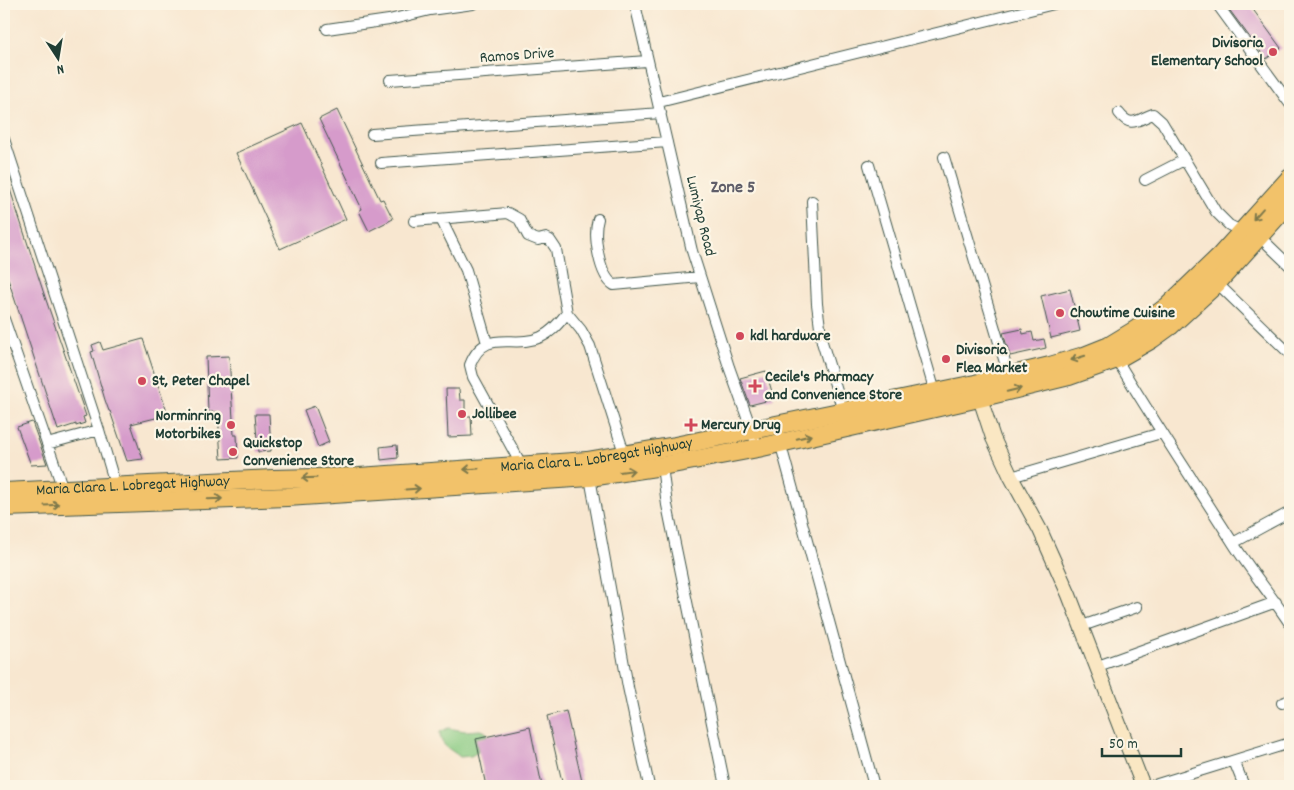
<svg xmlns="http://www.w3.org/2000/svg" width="1294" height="790" font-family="Dekko,sans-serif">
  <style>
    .green { fill: #88ca82; stroke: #54845b }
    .building { fill: #d69bcb }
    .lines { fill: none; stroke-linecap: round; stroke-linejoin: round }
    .street-casing { stroke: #40564b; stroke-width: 12 }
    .secondary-casing { stroke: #40564b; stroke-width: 16 }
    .highway-casing { stroke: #40564b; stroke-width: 20 }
    .street { stroke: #fff; stroke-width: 10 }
    .secondary { stroke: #fae7c3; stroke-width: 14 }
    .highway { stroke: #f2c26a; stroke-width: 18 }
    .oneway { stroke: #7e794c }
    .poi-dot { fill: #d1495b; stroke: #fcf5e5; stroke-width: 2 }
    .labels { text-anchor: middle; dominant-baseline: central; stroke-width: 4.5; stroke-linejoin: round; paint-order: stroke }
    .poi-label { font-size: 16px; font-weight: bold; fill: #1f3d34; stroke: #fcf5e5; text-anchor: start }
    .street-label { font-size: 16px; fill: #1f3d34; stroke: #fcf5e5 }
    .neighbourhood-label { font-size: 18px; font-weight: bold; fill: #5f5e69; stroke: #fcf5e5 }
  </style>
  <rect width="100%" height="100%" fill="#fcf5e5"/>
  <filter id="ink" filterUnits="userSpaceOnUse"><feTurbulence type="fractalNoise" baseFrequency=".02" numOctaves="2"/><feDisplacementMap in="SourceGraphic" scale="10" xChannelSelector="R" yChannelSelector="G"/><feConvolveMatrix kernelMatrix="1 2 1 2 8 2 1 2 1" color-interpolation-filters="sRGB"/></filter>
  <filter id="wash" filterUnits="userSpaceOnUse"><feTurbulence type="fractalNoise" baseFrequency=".0096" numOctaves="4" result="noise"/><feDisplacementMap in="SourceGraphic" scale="20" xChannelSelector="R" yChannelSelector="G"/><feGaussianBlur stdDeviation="1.12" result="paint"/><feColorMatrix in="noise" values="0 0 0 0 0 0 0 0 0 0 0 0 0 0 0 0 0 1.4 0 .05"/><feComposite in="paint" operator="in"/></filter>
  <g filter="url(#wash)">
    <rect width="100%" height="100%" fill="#f8e7d0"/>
    <!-- green -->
    <path class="green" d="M448,728L465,731L480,730L484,731L489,735L475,738L478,752L471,756L460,757C451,749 439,746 440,732Z"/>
    <g id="blocks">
      <!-- building -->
      <path class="building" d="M1225,4H1249L1281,48L1266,59Z
        M337,110L380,200L383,199L393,219L369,231L359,211L362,209L319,119Z
        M302,123L346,219L280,249L236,153Z
        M5,174L45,297L86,416L83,417L85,423L76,426V424L58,430L4,267V175Z
        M1070,289L1080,331L1051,338L1041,296Z
        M1022,329L1023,334L1032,332L1034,341L1044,339L1046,348L1010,356L1003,333Z
        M143,339L168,415L131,424L143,459L127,461L110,411H109L105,400L91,352L94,351L92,345L100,342L103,350Z
        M229,356L234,435H237L238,458L221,459L218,412H208L206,357Z
        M766,371L774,399L750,405L740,378Z
        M446,389H459L460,400H465V416H471L472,436L448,437Z
        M315,406L329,442L318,447L304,410Z
        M255,414H269L271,451L258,452Z
        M32,422L47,464L31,465L17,427Z
        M397,445L398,458L381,460L380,447Z
        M566,711L583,786H563L547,716Z
        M530,727L542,786H486L476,739Z"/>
    </g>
  </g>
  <g filter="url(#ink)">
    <use href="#blocks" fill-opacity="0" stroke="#40564b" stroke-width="1"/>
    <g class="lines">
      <defs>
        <path id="street" d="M635,4L692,251L729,367L758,448
          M1217,4L1290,104
          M327,29L389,20L430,10L473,4
          M390,80L647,61
          M659,102L1054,4
          M1119,113C1131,129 1138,119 1153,114L1162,122L1216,212L1229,225L1243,232L1259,236L1290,266
          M372,134L661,113
          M4,139L99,430L116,487
          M944,157L1009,376
          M381,163L667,142
          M869,165L935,392
          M1145,180L1184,160
          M812,201L817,304L822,342L843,411
          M441,219L466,270L487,343
          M598,219C593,235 599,276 614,285L700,277
          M414,221L508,213L519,219L528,236L538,240L546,238L550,240L556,249L567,313C560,322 552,332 541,337C513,350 485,326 470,365L473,377L522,466
          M1217,283L1290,354
          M567,313L581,330L590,346L625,456
          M4,319L63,489
          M1114,355C1152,419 1193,480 1233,543C1250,570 1272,596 1290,624
          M780,442L874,786
          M47,444L99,430
          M662,466L667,505L725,786
          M589,472L628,687L649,786
          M1011,477L1161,433
          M1233,543L1290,512
          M1082,626L1137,607
          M1098,666L1276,602
          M1282,703L1290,700
          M1234,761L1244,786
          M1151,786L1290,743"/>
        <path id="secondary" d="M977,389L993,438L1011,477L1040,530L1069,595L1143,786"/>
        <g id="highway">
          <path id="s1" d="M4,492L273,479L359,477L587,461L675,446L975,384L1050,366L1084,356L1109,346L1137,329L1168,306L1220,256L1290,178"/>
          <path d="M4,507L287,497L590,477L662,466L758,448L979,398L1069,376L1117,359L1152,339L1170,326L1217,283L1290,202"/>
        </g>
      </defs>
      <!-- street casing -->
      <use href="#street" class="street-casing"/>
      <!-- secondary casing -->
      <use href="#secondary" class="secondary-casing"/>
      <!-- highway casing -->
      <use href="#highway" class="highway-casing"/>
      <!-- street -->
      <use href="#street" class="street"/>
      <!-- secondary -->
      <use href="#secondary" class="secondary"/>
      <!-- highway -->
      <use href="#highway" class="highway"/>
    </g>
    <!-- one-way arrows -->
    <defs><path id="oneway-shaft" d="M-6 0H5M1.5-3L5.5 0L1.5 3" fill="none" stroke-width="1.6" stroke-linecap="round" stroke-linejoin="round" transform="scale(1.25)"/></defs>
    <g class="oneway">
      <use href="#oneway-shaft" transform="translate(1258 214) rotate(131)"/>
      <use href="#oneway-shaft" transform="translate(1078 358) rotate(163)"/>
      <use href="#oneway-shaft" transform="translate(1014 390) rotate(-14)"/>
      <use href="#oneway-shaft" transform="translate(804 437) rotate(-13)"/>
      <use href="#oneway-shaft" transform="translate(471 469) rotate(176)"/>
      <use href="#oneway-shaft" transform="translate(627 471) rotate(-8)"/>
      <use href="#oneway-shaft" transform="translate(309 478) rotate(178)"/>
      <use href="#oneway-shaft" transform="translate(413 489) rotate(-4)"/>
      <use href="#oneway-shaft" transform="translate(215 499) rotate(-2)"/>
      <use href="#oneway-shaft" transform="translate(52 505) rotate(-3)"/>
    </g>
  </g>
  <!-- markers -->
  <g class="poi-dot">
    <circle cx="1273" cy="52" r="5"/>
    <circle cx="1060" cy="313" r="5"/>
    <circle cx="740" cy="336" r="5"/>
    <circle cx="946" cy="359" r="5"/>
    <circle cx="142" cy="381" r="5"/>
    <path d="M752.5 378.5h5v5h5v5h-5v5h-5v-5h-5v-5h5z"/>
    <circle cx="462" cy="414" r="5"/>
    <circle cx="231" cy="425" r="5"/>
    <path d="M688.5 417.5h5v5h5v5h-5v5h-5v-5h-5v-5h5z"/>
    <circle cx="233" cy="452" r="5"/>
  </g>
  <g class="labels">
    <!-- poi labels -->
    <g class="poi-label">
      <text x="1263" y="43" text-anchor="end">Divisoria<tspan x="1263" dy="18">Elementary School</tspan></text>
      <text x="1070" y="313">Chowtime Cuisine</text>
      <text x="750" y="336">kdl hardware</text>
      <text x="956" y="350">Divisoria<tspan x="956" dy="18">Flea Market</tspan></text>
      <text x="765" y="377">Cecile's Pharmacy<tspan x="765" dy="18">and Convenience Store</tspan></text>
      <text x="152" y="381">St, Peter Chapel</text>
      <text x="472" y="414">Jollibee</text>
      <text x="221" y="416" text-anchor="end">Norminring<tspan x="221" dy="18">Motorbikes</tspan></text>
      <text x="701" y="425">Mercury Drug</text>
      <text x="243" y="443">Quickstop<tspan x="243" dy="18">Convenience Store</tspan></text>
    </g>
    <!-- street labels -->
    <g class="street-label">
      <text transform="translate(517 56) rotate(-4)">Ramos Drive</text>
      <text transform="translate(700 216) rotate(76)">Lumiyap Road</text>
      <text stroke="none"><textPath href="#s1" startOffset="594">Maria Clara L. Lobregat Highway</textPath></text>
      <text stroke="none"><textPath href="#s1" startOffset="129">Maria Clara L. Lobregat Highway</textPath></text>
    </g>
    <!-- neighbourhood labels -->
    <g class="neighbourhood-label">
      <text x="733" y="188">Zone 5</text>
    </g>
  </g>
  <!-- margin -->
  <rect width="1294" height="790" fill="none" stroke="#fcf5e5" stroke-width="20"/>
  <!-- north arrow -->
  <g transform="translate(58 58) rotate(168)" stroke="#fcf5e5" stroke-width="4" paint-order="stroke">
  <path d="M0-4L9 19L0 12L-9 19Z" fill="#1f3d34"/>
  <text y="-8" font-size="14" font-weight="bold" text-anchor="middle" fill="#1f3d34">N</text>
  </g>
  <!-- scale -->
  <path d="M1102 748v8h79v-8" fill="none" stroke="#1f3d34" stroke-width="2.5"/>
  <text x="1109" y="748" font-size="15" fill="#1f3d34" stroke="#fcf5e5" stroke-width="4" paint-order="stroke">50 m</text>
</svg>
